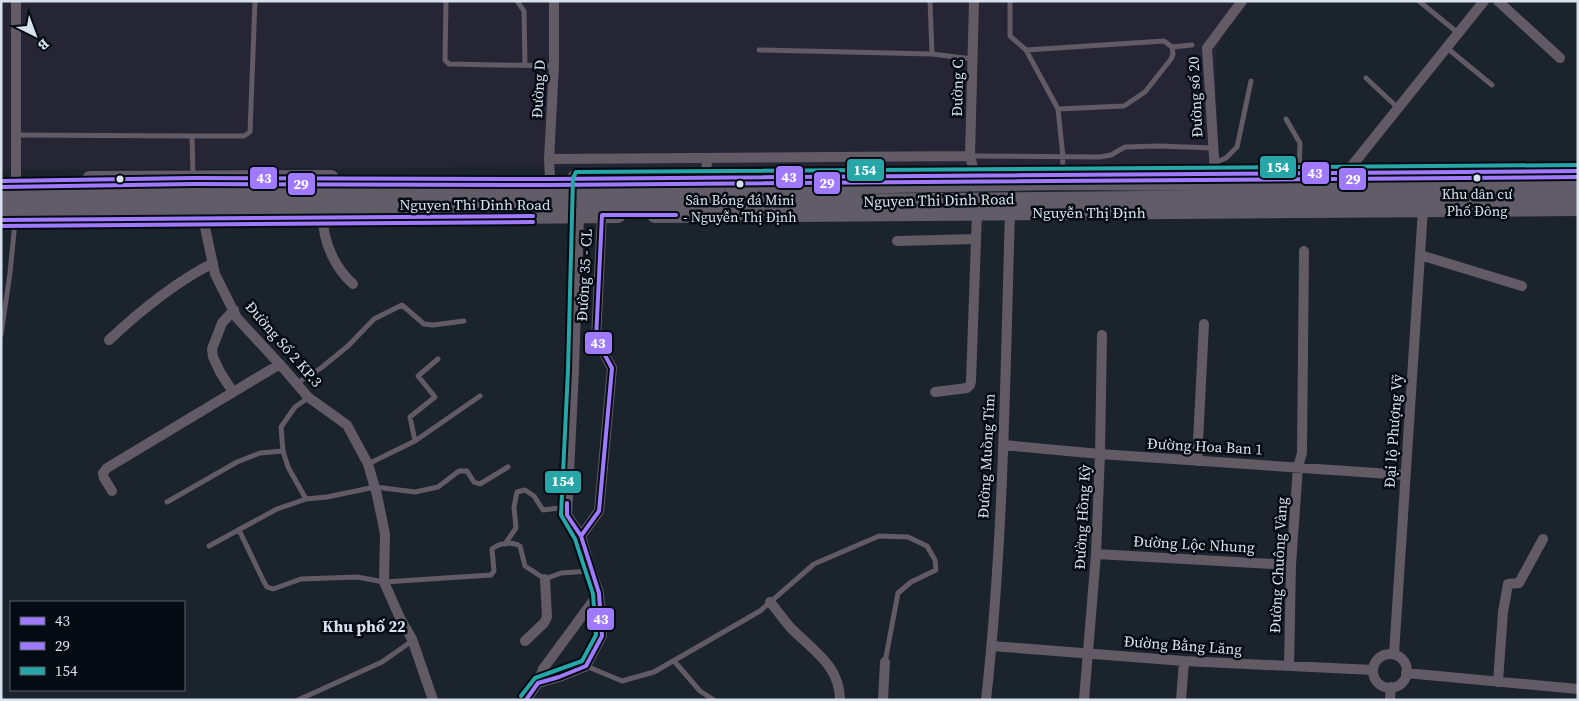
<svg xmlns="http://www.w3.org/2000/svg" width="1579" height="701" font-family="'Source Serif 4',serif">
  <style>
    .industrial { fill: #262535 }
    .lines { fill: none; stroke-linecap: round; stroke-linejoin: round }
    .lane { stroke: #625a64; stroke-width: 5 }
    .street { stroke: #625a64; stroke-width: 10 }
    .primary { stroke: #625c68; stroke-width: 16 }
    .bus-1-casing { stroke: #050b13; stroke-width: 8 }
    .bus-2-casing { stroke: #050b13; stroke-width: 8 }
    .bus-3-casing { stroke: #050b13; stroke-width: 8 }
    .bus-1 { stroke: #9f7aff; stroke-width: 4 }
    .bus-2 { stroke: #9f7aff; stroke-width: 4 }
    .bus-3 { stroke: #26a6a6; stroke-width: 4 }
    .bus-dot { fill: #d8e2ef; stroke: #050b13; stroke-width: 2 }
    .labels { text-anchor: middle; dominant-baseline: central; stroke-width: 5; stroke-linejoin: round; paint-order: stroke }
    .bus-label { font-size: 14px; fill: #d8e2ef; stroke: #050b13 }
    .street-label { font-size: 15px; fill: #d8e2ef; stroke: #050b13 }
    .neighbourhood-label { font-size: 16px; font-weight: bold; fill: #d8e2ef; stroke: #050b13 }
    .line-badge { stroke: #050b13; stroke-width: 2 }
    .badge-label { font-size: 14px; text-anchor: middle; font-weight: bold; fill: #fff }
  </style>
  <rect width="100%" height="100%" fill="#1b232c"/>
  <!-- industrial -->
  <path class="industrial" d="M1,1H1250L1221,38L1216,54L1218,164L1,170Z"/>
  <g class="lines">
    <!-- lane -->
    <path class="lane" d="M446,1L445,60L449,64L554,66
      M517,1L524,11L525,65
      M930,1L932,54
      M1010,1V36L1026,50L1058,109L1063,157L1062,175
      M1419,1L1458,33
      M1172,47L1192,45
      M1447,48L1492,85
      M759,50L932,54L972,59
      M1026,50L1164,41L1172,47L1173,54L1171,59L1145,92L1124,106L1058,109
      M1366,78L1398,108
      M1286,119L1300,143L1299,173
      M16,135L192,136L193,175
      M192,136H244L250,132L255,1
      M970,156L1100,157L1111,155L1125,147L1158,146L1213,148
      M1214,163L1226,158L1237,147L1251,81
      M1,335L10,273L15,222
      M297,383L321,368L348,346L374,319L402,305L424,324L433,325L464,321
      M415,441L410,417L435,397L418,376L438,359
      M368,464L415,441L480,396
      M306,499L288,467L283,451L281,427L295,407L308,398
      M167,502L237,462L260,453L283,451
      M239,530L264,582L267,587L273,589L301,579L357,577L384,582L491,575L494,571L492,549C499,543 512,541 520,546L525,566L545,579L561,573L591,571
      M505,544L516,528L514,507L517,492L525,490L534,496L543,510L567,507
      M209,546L277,509L306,499L327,497L375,487L415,492L438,487L459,471H467L474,482L480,484L508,467
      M674,661L700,691L714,700
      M586,666L622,681L654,672L760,611L814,564L879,536L908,537L927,546L935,560L936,570L911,582L898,593L885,662
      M298,700L382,662L412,641"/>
    <!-- street -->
    <path class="street" d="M16,1V180
      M974,1L970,156L975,175
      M1498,1L1560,58
      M549,159L970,156
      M1215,173L1207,48L1242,1
      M1346,173L1484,1
      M706,177L707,159
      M550,179L549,159L554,66V1
      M323,217C323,242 335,268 353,284
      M203,218L215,274L237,318L285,370L308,397L347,425L368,464L377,495L385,534L384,582L400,618L412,639L433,700
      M897,241L976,239
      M1420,255L1522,286
      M109,340C141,310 174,283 213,263
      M233,392L220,372L213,357L212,349L222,323L234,310
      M935,392L967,388L970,385L971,381L977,212
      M1003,445L1100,454L1405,475
      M1197,461L1204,324
      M112,491L104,478L103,473L107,468L280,364
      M581,536L599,511L612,368L596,339L602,215
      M1096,554L1291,565
      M770,602C777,610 783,619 790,627C812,650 840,665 840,700
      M525,641L544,623L547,617L545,579
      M992,646L1184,661L1373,670
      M1394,654L1423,209
      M1373 671a17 17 0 1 1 34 0a17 17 0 1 1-34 0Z
      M1289,666L1291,565L1298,467L1302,453L1304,251
      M1406,673L1578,689
      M1498,682L1503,612L1508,584L1519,583L1543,539
      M538,683L559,677L586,666L602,636L599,593L591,571L581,536L567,515L574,370L579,215
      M526,700L538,683L543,669L599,593
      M883,700L885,662
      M986,700C1004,538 1005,375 1010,212
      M1084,700L1096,554L1100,454L1102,335
      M1181,700L1184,661
      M1390,700L1391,687"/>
    <!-- primary -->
    <path class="primary" d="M575,178L653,177
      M90,179L331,178
      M1,192L602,190L1062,182L1341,184L1578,181
      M1,207L205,205L602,204L1578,195
      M655,215L1578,208
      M1,220L618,215"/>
    <defs>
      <path id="bus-1" d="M1,181L193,178L550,179L1578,171
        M1,220L533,216
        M581,536L599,511L612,368L596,339L602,215H676
        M526,700L538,683L559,677L586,666L602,636L599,593L581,536L567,515V503"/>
      <path id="bus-2" d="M1,187L193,184L550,185L1578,177
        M1,226L533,222"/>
      <path id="bus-3" d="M521,696L535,678L582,661L596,635L593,594L575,539L561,515L568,370L573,178L576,172L1578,165"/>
    </defs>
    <!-- bus-1 casing -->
    <use href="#bus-1" class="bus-1-casing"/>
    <!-- bus-2 casing -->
    <use href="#bus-2" class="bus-2-casing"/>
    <!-- bus-3 casing -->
    <use href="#bus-3" class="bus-3-casing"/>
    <!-- bus-1 -->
    <use href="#bus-1" class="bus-1"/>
    <!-- bus-2 -->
    <use href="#bus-2" class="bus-2"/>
    <!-- bus-3 -->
    <use href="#bus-3" class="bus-3"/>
  </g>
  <!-- markers -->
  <g class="bus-dot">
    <circle cx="1477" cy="178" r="4.5"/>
    <circle cx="120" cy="179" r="4.5"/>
    <circle cx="740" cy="184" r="4.5"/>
  </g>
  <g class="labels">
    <!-- bus labels -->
    <g class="bus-label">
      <text x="1477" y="194">Khu dân cư<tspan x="1477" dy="17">Phố Đông</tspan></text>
      <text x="740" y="200">Sân Bóng đá Mini<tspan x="740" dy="17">- Nguyễn Thị Định</tspan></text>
    </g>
    <!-- street labels -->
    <g class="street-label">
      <text transform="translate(957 88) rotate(-89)">Đường C</text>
      <text transform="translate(538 89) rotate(-87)">Đường D</text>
      <text transform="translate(1195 97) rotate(-93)">Đường số 20</text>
      <text transform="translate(939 200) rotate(-1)">Nguyen Thi Dinh Road</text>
      <text x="475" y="204">Nguyen Thi Dinh Road</text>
      <text x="1089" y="212">Nguyễn Thị Định</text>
      <text transform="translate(584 275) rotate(-87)">Đường 35 - CL</text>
      <text transform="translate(284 344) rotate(49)">Đường Số 2 KP.3</text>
      <text transform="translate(1393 431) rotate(-86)">Đại lộ Phượng Vỹ</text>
      <text transform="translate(1205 446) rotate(3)">Đường Hoa Ban 1</text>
      <text transform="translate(986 456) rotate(-87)">Đường Muồng Tím</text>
      <text transform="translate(1082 517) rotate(-87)">Đường Hồng Kỳ</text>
      <text transform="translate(1194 544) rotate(3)">Đường Lộc Nhung</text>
      <text transform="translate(1278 565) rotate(-87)">Đường Chuông Vàng</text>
      <text transform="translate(1183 645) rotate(4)">Đường Bằng Lăng</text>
    </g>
    <!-- neighbourhood labels -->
    <g class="neighbourhood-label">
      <text x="364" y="626">Khu phố 22</text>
    </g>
  </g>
  <g class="line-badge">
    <rect x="1259" y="155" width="38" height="24" rx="5" fill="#26a6a6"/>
    <rect x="846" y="158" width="39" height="24" rx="5" fill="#26a6a6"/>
    <rect x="1301" y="161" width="29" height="24" rx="5" fill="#9f7aff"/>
    <rect x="775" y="165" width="29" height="24" rx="5" fill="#9f7aff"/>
    <rect x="249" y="166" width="29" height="24" rx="5" fill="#9f7aff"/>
    <rect x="1338" y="167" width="29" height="24" rx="5" fill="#9f7aff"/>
    <rect x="813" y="171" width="28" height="24" rx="5" fill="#9f7aff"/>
    <rect x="287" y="172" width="29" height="24" rx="5" fill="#9f7aff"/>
    <rect x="584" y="331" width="29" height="24" rx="5" fill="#9f7aff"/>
    <rect x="544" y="470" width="38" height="24" rx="5" fill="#26a6a6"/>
    <rect x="586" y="607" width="29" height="24" rx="5" fill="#9f7aff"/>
  </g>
  <g class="badge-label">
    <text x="1278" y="172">154</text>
    <text x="865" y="175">154</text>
    <text x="1315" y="178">43</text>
    <text x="789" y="182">43</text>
    <text x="264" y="183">43</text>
    <text x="1353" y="184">29</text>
    <text x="827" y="188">29</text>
    <text x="301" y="189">29</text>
    <text x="598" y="348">43</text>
    <text x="563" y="486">154</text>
    <text x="601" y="624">43</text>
  </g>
  <!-- border -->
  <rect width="1579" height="701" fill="none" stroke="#d8e2ef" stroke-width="5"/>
  <!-- legend -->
  <rect x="10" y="601" width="175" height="90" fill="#050b13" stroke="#59616b"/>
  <rect x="20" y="617" width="25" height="8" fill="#9f7aff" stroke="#59616b"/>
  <text x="55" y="626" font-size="15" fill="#d8e2ef">43</text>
  <rect x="20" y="642" width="25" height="8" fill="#9f7aff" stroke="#59616b"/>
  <text x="55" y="651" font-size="15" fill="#d8e2ef">29</text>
  <rect x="20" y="667" width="25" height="8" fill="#26a6a6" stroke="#59616b"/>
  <text x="55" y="676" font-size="15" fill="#d8e2ef">154</text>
  <!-- north arrow -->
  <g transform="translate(35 35) rotate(138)" stroke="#050b13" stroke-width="4" paint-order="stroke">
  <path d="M0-4L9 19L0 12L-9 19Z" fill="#d8e2ef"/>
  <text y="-8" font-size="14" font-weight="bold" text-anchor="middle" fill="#d8e2ef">B</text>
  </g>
</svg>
